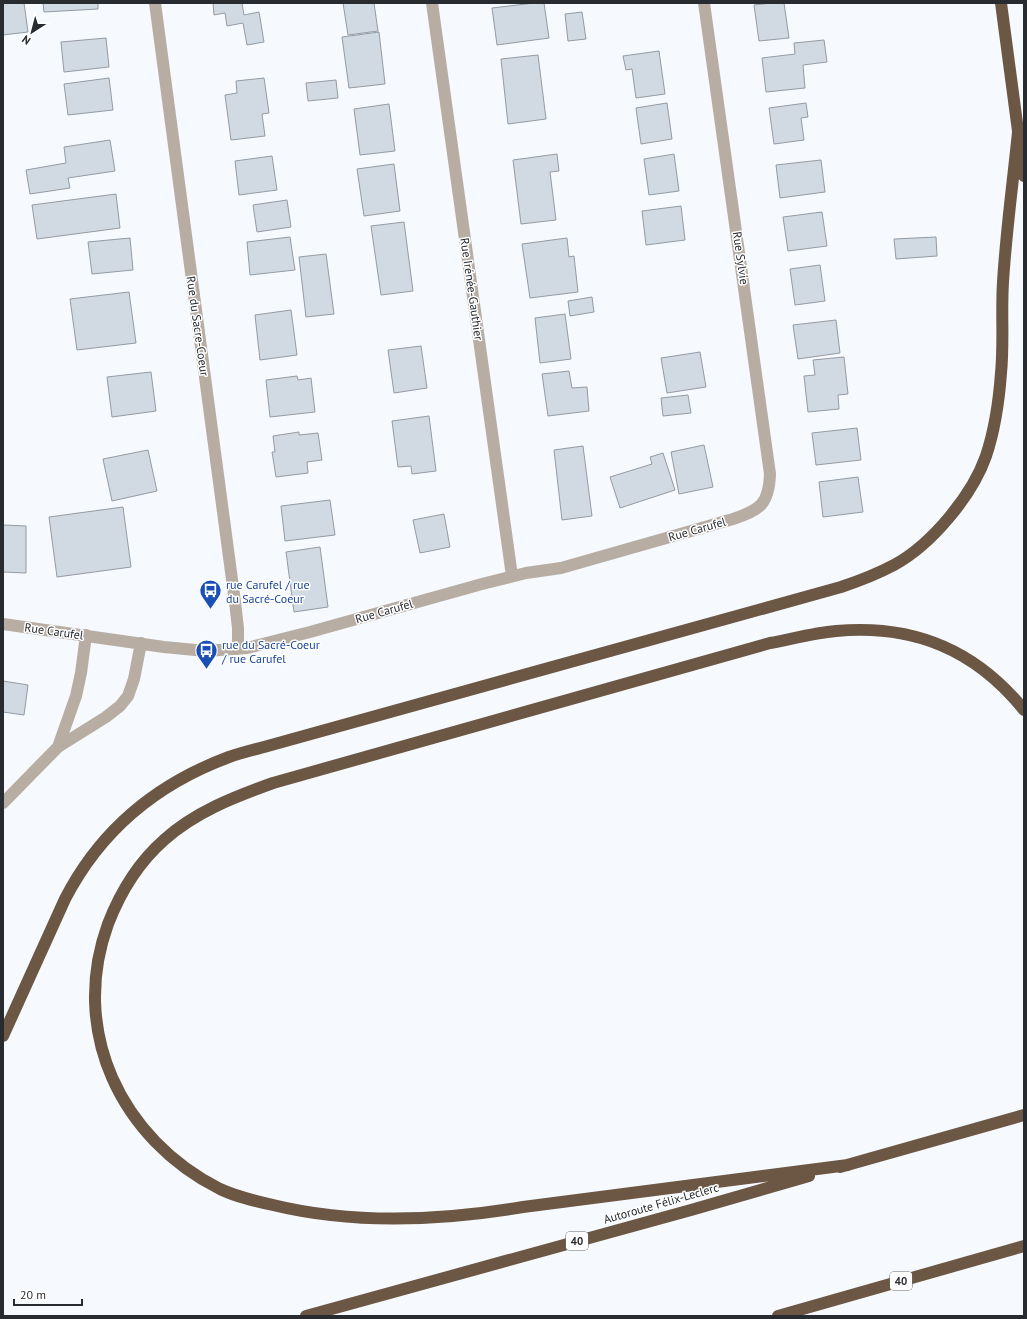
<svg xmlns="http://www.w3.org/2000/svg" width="1027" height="1319" font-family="'PT Sans',sans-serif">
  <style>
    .building { fill: #d1d9e2; stroke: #949ba4 }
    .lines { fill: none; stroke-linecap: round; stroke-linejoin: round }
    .minor { stroke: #b7ada3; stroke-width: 12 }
    .highway { stroke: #6b5743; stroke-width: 12 }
    .labels { text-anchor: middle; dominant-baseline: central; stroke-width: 3; stroke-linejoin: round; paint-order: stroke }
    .shield { fill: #fff; stroke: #686b6d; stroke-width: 1 }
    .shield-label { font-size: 11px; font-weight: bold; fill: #282b2f }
    .street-label { font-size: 12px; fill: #282b2f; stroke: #fff }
    .transit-label { font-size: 12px; fill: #164399; stroke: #fff; text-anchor: start }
  </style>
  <rect width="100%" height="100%" fill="#f6f9fd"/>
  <!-- building -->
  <path class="building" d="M3,3H24L28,32L3,35Z
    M43,3H98V9L44,12Z
    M213,3H242L244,15L259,12L264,42L247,45L243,23L227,26L225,13L214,15Z
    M343,3H374L378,31L348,35Z
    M534,3H544L549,38L497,45L492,8Z
    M771,3H784L789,38L759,41L754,5Z
    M582,12L586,39L568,41L565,14Z
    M379,32L385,84L349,88L342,37Z
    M106,38L109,67L64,72L61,42Z
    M824,40L827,62L803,65L805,88L766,92L762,58L795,54L794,43Z
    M659,51L665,94L636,98L632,69L626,70L623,56Z
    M538,55L546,119L508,124L501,59Z
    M109,78L113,110L68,115L64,84Z
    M264,78L269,113L262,114L265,136L231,140L225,95L237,93L236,81Z
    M336,80L338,98L308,101L306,83Z
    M667,103L672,139L641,144L636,108Z
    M806,103L808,117L801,118L804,140L774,144L769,108Z
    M389,104L395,151L360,155L354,109Z
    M110,140L115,171L68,178L70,188L30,194L26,170L66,163L64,147Z
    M557,154L559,171L550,172L556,220L521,224L513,160Z
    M674,154L679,191L649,195L644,159Z
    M272,156L277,190L239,195L235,161Z
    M821,160L825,192L780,198L776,165Z
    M394,164L400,211L364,216L357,169Z
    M116,194L120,228L37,239L32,205Z
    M287,200L291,227L257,232L253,205Z
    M681,206L685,240L646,245L642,211Z
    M822,212L827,246L788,251L783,217Z
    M404,222L413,291L381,295L371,226Z
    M290,237L295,270L250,275L247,242Z
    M936,237L937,256L896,259L894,239Z
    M130,238L133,270L92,274L88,242Z
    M567,238L569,257L574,256L578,292L530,298L522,244Z
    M326,254L334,314L306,317L299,257Z
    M820,265L825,301L795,305L790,269Z
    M129,292L136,343L77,350L70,299Z
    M592,297L594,312L570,316L568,301Z
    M291,310L297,355L260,360L255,315Z
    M565,314L571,359L540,363L535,318Z
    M836,320L840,353L798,359L793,325Z
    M421,346L427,388L394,393L388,350Z
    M700,352L706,387L667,393L661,358Z
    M844,357L848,394L838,395L839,409L808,412L804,376L815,375L813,360Z
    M569,371L572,388L587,387L589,411L548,416L542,374Z
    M151,372L156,411L112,417L107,377Z
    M297,376L298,380L311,378L315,412L270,417L266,380Z
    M688,395L691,413L663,416L661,398Z
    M429,416L436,471L412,474L411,466L398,467L392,421Z
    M857,428L861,460L816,465L812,433Z
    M299,432V435L318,433L322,460L307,462L308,473L276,477L272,452H275L273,436Z
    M704,445L713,487L679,494L671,452Z
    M583,446L592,516L562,520L554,450Z
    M148,450L157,491L112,501L103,459Z
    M663,453L675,490L620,508L610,477L652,464L650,457Z
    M858,477L863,512L823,517L819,482Z
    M330,500L335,535L285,541L281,506Z
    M123,507L131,567L57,577L49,517Z
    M444,514L450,547L420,553L413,520Z
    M3,525L26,526V573L3,572Z
    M320,547L328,607L294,612L286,552Z
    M3,681L28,685L24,715L3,712Z"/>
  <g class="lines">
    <!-- minor -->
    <path class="minor" d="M155,3L235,602L238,628V649
      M432,3L512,576
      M3,624L164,647L206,651L247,648L310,632L482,584L526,573L561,568L733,519C760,510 769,504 770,474L704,3
      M58,747L76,696L81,673L86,635
      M3,803L58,747L106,717L120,706L128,696L134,679L141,643"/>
    <!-- highway -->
    <path class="highway" d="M1001,3L1024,176
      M3,1036L65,899C101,829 156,784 229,757C241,753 253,750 264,747L841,587C859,581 877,574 894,565C931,545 972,496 986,456C995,429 999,401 1001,373C1004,343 1001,312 1003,282C1006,232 1013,182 1018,132
      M848,1165L523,1207C440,1221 355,1225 273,1205C255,1201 237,1197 220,1189C121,1139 69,1031 108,924C120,893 139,862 164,840C195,812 234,797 273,783L770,643C792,639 813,633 836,631C913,624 975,649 1024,710
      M840,1167L1024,1115
      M306,1316L691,1210L809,1176
      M778,1316L1024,1246"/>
  </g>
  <!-- icons -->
  <defs>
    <symbol id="bus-pin" viewBox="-11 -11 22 30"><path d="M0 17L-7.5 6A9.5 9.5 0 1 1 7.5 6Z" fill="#1a4fb4" stroke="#fff"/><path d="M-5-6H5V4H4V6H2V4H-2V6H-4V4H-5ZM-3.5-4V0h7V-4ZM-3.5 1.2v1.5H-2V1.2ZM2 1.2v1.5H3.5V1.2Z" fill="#fff"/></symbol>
  </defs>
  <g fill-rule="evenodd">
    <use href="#bus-pin" x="198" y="578" width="25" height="34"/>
    <use href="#bus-pin" x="194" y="638" width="25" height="34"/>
  </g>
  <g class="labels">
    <!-- shield labels -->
    <g class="shield">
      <rect x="566" y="1232" width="22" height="18" rx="3"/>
      <rect x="890" y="1272" width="22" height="18" rx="3"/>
    </g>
    <g class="shield-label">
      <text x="577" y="1241">40</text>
      <text x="901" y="1281">40</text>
    </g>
    <!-- street labels -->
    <g class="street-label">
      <text transform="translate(741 258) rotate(82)">Rue Sylvie</text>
      <text transform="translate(472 289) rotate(82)">Rue Irénée-Gauthier</text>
      <text transform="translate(198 326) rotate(82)">Rue du Sacre-Coeur</text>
      <text transform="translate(697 529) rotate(-16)">Rue Carufel</text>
      <text transform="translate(384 611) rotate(-16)">Rue Carufel</text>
      <text transform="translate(54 631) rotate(8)">Rue Carufel</text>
      <text transform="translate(661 1203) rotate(-16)">Autoroute Félix-Leclerc</text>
    </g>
    <!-- transit labels -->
    <g class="transit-label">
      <text x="226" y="584">rue Carufel / rue<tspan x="226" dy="14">du Sacré-Coeur</tspan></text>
      <text x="222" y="644">rue du Sacré-Coeur<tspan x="222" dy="14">/ rue Carufel</tspan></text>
    </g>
  </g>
  <!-- border -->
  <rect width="1027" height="1319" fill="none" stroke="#282b2f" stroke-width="8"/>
  <!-- north arrow -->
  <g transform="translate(32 32) rotate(216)" stroke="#ffffff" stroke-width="3" paint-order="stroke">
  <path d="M0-3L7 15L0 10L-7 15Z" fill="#282b2f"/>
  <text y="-6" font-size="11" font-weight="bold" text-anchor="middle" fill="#282b2f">N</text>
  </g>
  <!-- scale -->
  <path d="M14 1299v6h68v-6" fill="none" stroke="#282b2f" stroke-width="2"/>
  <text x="20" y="1299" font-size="12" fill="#282b2f" stroke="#ffffff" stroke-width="3" paint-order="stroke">20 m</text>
</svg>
